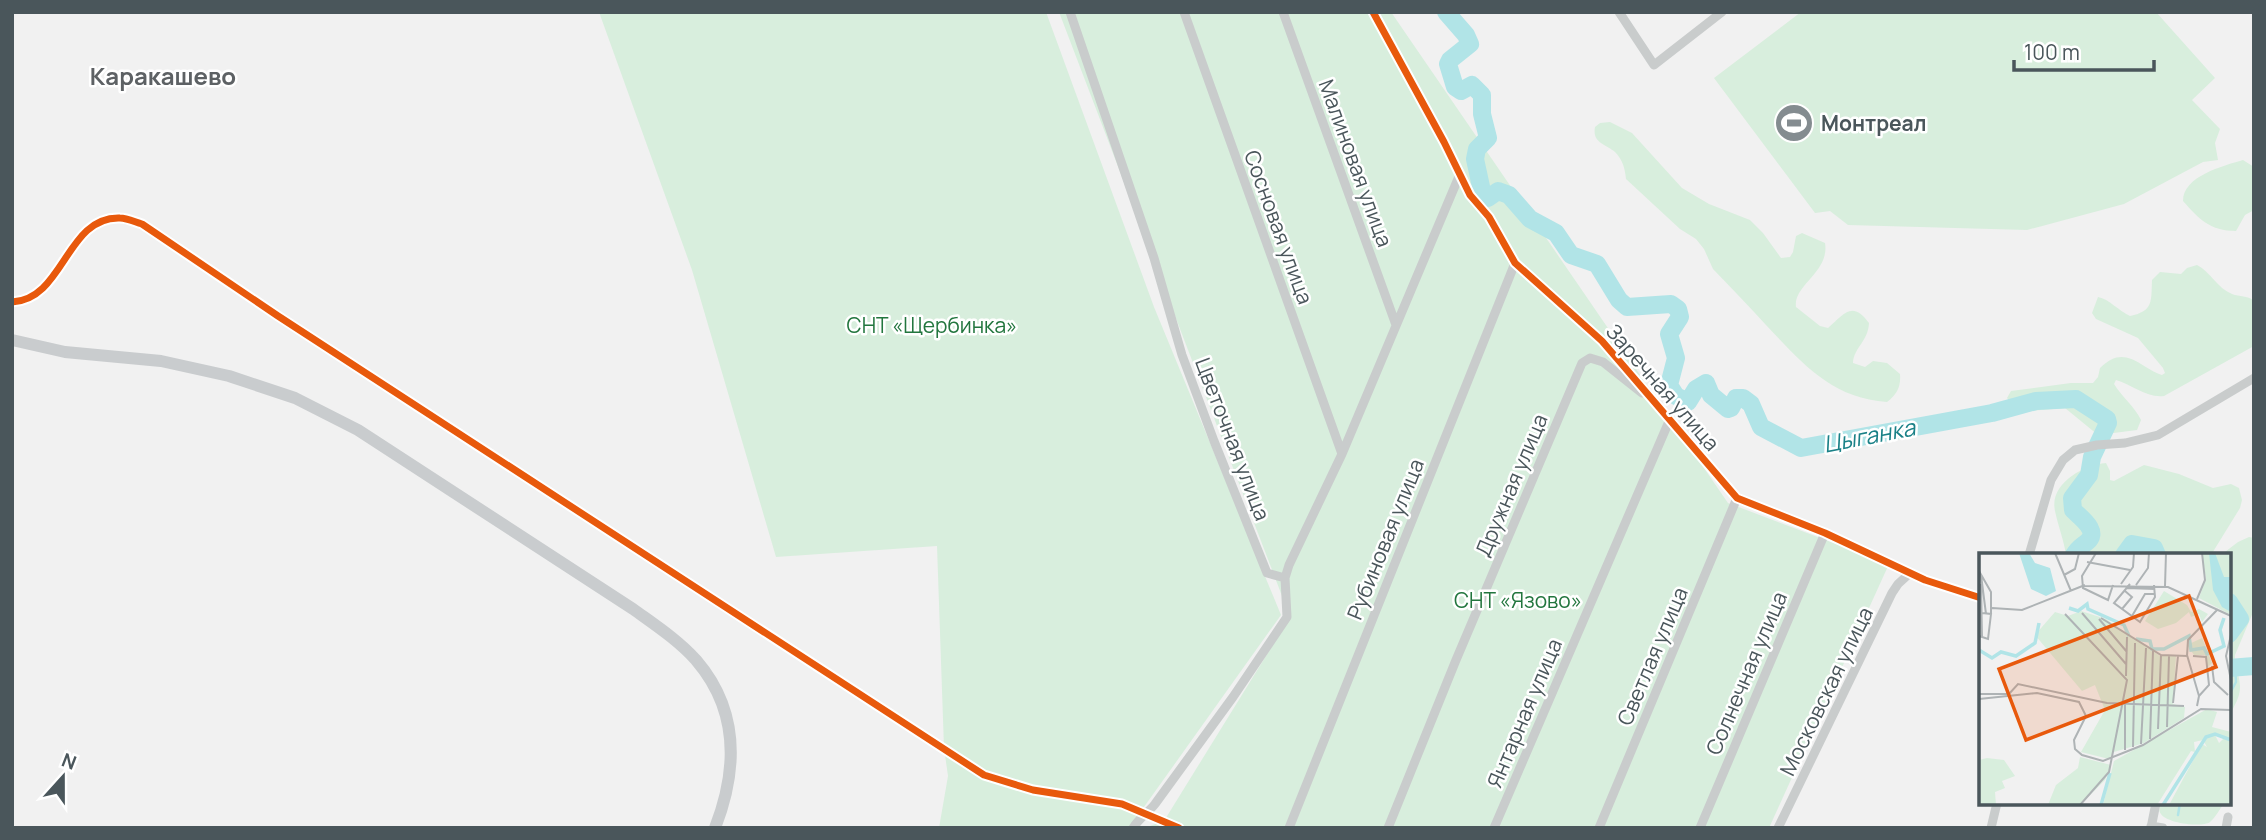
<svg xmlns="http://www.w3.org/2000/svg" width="2266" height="840" font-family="Manrope,sans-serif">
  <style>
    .green { fill: #d8eedd }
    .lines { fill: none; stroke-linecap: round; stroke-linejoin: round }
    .stream { stroke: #b1e4e7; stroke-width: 2.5 }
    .river { stroke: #b1e4e7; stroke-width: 18 }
    .street { stroke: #c9cccc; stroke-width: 9 }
    .secondary { stroke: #c9ccce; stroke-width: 12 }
    .cycleway-casing { stroke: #fff; stroke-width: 11 }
    .cycleway { stroke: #e8590c; stroke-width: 7 }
    .labels { text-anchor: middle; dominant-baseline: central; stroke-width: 5; stroke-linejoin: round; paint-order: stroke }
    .poi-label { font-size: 21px; font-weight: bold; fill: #4a565b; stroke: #fff; text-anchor: start }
    .street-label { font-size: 21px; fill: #4a565b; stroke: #fff }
    .park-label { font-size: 21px; fill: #22763e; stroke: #fff }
    .water-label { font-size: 23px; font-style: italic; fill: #1a8187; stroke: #fff }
    .quarter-label { font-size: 24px; font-weight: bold; fill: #5d6164; stroke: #fff }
    .inset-river { fill: none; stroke: #b1e4e7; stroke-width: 3.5 }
    .inset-road { fill: none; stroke: #aeb3b5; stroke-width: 2 }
    .view { fill: #e8590c; fill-opacity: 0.15; stroke: #e8590c; stroke-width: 3.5 }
    .inset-edge { fill: none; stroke: #4a565b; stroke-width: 3.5 }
  </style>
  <rect width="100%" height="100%" fill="#f1f1f1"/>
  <!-- green -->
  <path class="green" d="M599,12H1046L1154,307L1281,615L1129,828H939L948,776L944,748L937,546L776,557L692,270Z
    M1059,12H1391L1728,503L1889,564L1769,828H1144L1164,821L1290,617Z
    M1801,12H2156L2215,78L2192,100L2220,129L2215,143L2218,160L2203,162L2124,204L2027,230L1848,225L1830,211L1815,213L1714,78Z
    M1610,122L1632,133L1682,188L1709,204L1750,220L1763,233L1781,258L1790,257L1793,252L1796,236L1802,233L1825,243C1830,272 1793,285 1796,307L1820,326L1828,328C1844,314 1852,300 1869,323C1868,342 1854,347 1853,363L1865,367L1873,361L1887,363L1900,374C1901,387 1897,394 1887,402C1831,398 1802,363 1766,325C1749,306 1731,288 1713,269L1704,249L1696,239L1680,229L1626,179C1625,169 1623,160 1615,152C1605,144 1592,143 1595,127L1600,123Z
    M2243,160L2254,167V210L2245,215L2236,231C2210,231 2199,219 2183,201C2183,176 2223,166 2243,160Z
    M2197,265C2211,272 2217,288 2232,294C2240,297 2247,295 2254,301V346L2164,396C2146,398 2133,385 2116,380L2114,384C2122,397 2135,407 2141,420L2137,430L2098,435L2065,408L2019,412L2007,398L2011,391L2071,383H2093L2098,377L2100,368C2125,343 2139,367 2162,375L2165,373L2163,368L2138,338L2096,319L2092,313L2098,297C2109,299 2119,311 2130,316C2154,311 2151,301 2152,280L2160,272L2181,274L2187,268Z
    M2106,463L2110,471V480L2114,481L2144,465L2179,474L2213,488L2231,484L2239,488L2242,500L2240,508L2211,555H2066C2064,540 2058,526 2055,511C2049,484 2083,465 2106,463Z
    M2249,537L2254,538V610L2235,655C2234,669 2243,680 2239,695C2236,705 2230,711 2229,722V555H2221L2238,542Z
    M2161,803H2224C2220,809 2215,818 2210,822C2202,828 2166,823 2161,814C2158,810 2160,808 2161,803Z"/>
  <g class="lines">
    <!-- stream -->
    <path class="stream" d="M2229,695L2236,682L2235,667
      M2178,815L2180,803"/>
    <!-- river -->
    <path class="river" d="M1446,12L1466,35L1470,44L1450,60L1448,64L1455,87L1461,91L1472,85L1482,95V114L1488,138L1477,149L1475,159L1483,196L1488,198L1498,191L1509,195L1530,219L1556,233L1571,255L1597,264L1619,300L1627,307L1671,304L1678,309L1680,317L1669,334L1676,358L1669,385L1676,396L1688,402L1696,389L1706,383L1711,395L1728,409L1731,408L1736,398H1743L1751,404L1761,427L1801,448L1992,413L2036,401L2076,399L2107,419L2108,423L2092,457L2089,475L2072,498L2073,510C2081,518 2100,531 2087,542C2081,547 2078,548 2074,555
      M2124,555L2132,544L2154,548L2157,555
      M2229,602L2240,619L2229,634
      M2229,668L2254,666"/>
    <!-- street -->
    <path class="street" d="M1070,12L1154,258L1182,355L1214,441L1267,573L1285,578
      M1184,12L1342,454
      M1283,12L1396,325
      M1373,12L1444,142L1470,195L1489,217L1515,263L1602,341L1737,498L1825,533L1925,580L1981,598
      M1619,12L1654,65L1722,12
      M12,302C64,300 66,216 120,218C127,218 135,222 142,224L278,316L984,775L1033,790L1122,804L1179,828
      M2029,555L2051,480L2063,460L2075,450L2097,445L2125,443L2158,435L2254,378
      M2151,826L2163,828
      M1133,828C1139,818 1148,813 1155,804L1233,697L1287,617L1285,578L1289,565L1342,454L1460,174
      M1289,828L1515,263
      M1388,828L1456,660L1582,363L1590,358L1603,362L1642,393
      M1494,828L1670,419
      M1599,828L1737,498
      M1700,828L1825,533
      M1778,828L1892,593L1898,584L1910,573
      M1991,828L1997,803
      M2151,828L2156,803
      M2226,828L2228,817"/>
    <!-- secondary -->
    <path class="secondary" d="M12,340L65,352L161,361L229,376L295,398L358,430L633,609C655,625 678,640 696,660C739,710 738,769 715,828"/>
    <defs>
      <path id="cycleway" d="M1373,12L1444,142L1470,195L1489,217L1515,263L1602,341L1737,498L1825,533L1925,580L1981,598
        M12,302C64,300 66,216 120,218C127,218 135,222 142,224L278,316L984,775L1033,790L1122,804L1179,828"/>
    </defs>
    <!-- cycleway casing -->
    <use href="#cycleway" class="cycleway-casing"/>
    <!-- cycleway -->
    <use href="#cycleway" class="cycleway"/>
  </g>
  <!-- icons -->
  <defs>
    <symbol id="stadium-disc" viewBox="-11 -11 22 22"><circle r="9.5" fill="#848c90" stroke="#fff"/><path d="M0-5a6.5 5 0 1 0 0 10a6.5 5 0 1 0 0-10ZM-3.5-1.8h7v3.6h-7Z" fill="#fff"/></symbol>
  </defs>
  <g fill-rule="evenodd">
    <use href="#stadium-disc" x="1772" y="101" width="44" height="44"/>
  </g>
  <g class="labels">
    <!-- poi labels -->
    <g class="poi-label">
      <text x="1821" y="123">Монтреал</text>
    </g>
    <!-- street labels -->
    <g class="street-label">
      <text transform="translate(1356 163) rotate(70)">Малиновая улица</text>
      <text transform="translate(1279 227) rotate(70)">Сосновая улица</text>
      <text transform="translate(1663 387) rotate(49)">Заречная улица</text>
      <text transform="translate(1233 439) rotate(69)">Цветочная улица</text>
      <text transform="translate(1511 485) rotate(-67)">Дружная улица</text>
      <text transform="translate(1385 539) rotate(-68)">Рубиновая улица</text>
      <text transform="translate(1652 656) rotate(-67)">Светлая улица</text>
      <text transform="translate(1746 673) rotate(-67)">Солнечная улица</text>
      <text transform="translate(1826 691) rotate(-64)">Московская улица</text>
      <text transform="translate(1524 713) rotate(-67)">Янтарная улица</text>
    </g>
    <!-- park labels -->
    <g class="park-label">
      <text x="932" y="325">СНТ «Щербинка»</text>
      <text x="1518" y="600">СНТ «Язово»</text>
    </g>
    <!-- water labels -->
    <g class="water-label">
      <text transform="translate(1869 435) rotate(-11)">Цыганка</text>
    </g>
    <!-- quarter labels -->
    <g class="quarter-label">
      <text x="163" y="75">Каракашево</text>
    </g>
  </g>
  <!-- overview -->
  <g transform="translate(1979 553)">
    <rect width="252" height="252" fill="#f1f1f1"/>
    <path d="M223,0H252V62L220,45L227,26ZM185,38L208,52L212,59L220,56L229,61L223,69L220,61L212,64L210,59L197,70L179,76L166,68ZM102,58L127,66L181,103H197L194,151L206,154L205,165L165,190L135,199L130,206L102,199L126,157L116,132L103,138L56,82L76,59L89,63ZM223,85L233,110L228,115L226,102H215L208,92ZM228,156L238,159L233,174L252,179V186L236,180L226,185L236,182L240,190L245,185L252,189V252H190L223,191L228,194L224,187L215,189L216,199L212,198L178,252H124L135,208ZM101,204L132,212L126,227L101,252H69L77,232L99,215ZM8,205L25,207L36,223L23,228L26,235L16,239L17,252H0V207Z" fill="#d8eedd"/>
    <path d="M40,0H50L56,10L71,15L77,38L67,43L52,36ZM230,0H236L245,24H252V59L243,54L234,37Z" fill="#b1e4e7"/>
    <path class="inset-river" d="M90,55L99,58L108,51L109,56L145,72L150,83M157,86L171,88L173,96H185L210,83L212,97L225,95L228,101L245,93L241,77L245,65M0,97L13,105L22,99L37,103L56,90L60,70M122,252L131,220M184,252L227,184L236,181L252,187"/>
    <path class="inset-road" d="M76,0L92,38M117,0L103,23L104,35L129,47L134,32M108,9L151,17M0,18L12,39V61M2,22L7,61M85,22L96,16L100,0M2,31L3,84M142,31L154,14L155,0M151,31L135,50L161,69L176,44L175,32M157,32L169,15L170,0M105,33L189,34L252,63M186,33L187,0M148,35L176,36M218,46L226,27L223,0M13,55L43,57L106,32M143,56L153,44L146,38M103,60L147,111M86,61L148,127L130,219L101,252M153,63L166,41H176M122,65L182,102L208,103L209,87L239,56M120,66L148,99M252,82L247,103L252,127M0,83L9,86L12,61L3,60M208,102L220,143L218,153M214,103L227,104L230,132L220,143M233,113L235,129L249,142M147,123L148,84M0,141H30L39,131L128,150L205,153M0,146L58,140L100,149L107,163L95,187L96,196L103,202L124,208L164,192L222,156L252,157M194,150L199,103M188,174L190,103M179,176L182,102M171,186L174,98M162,191L167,95M154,194L156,90M146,197V148"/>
    <path class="view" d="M210,43L237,114L47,187L20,116Z"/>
    <rect width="252" height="252" class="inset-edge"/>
  </g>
  <!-- border -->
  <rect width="2266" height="840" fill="none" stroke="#4a565b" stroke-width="28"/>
  <!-- north arrow -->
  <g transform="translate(63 777) rotate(21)" stroke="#ffffff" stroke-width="5" paint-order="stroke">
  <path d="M0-5L12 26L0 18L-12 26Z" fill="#4a565b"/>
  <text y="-10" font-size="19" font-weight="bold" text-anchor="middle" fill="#4a565b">N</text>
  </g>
  <!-- scale -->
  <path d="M2014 60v10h140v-10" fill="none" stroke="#4a565b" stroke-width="3.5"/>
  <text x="2024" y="60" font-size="21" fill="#4a565b" stroke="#ffffff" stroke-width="5" paint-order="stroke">100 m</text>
</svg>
